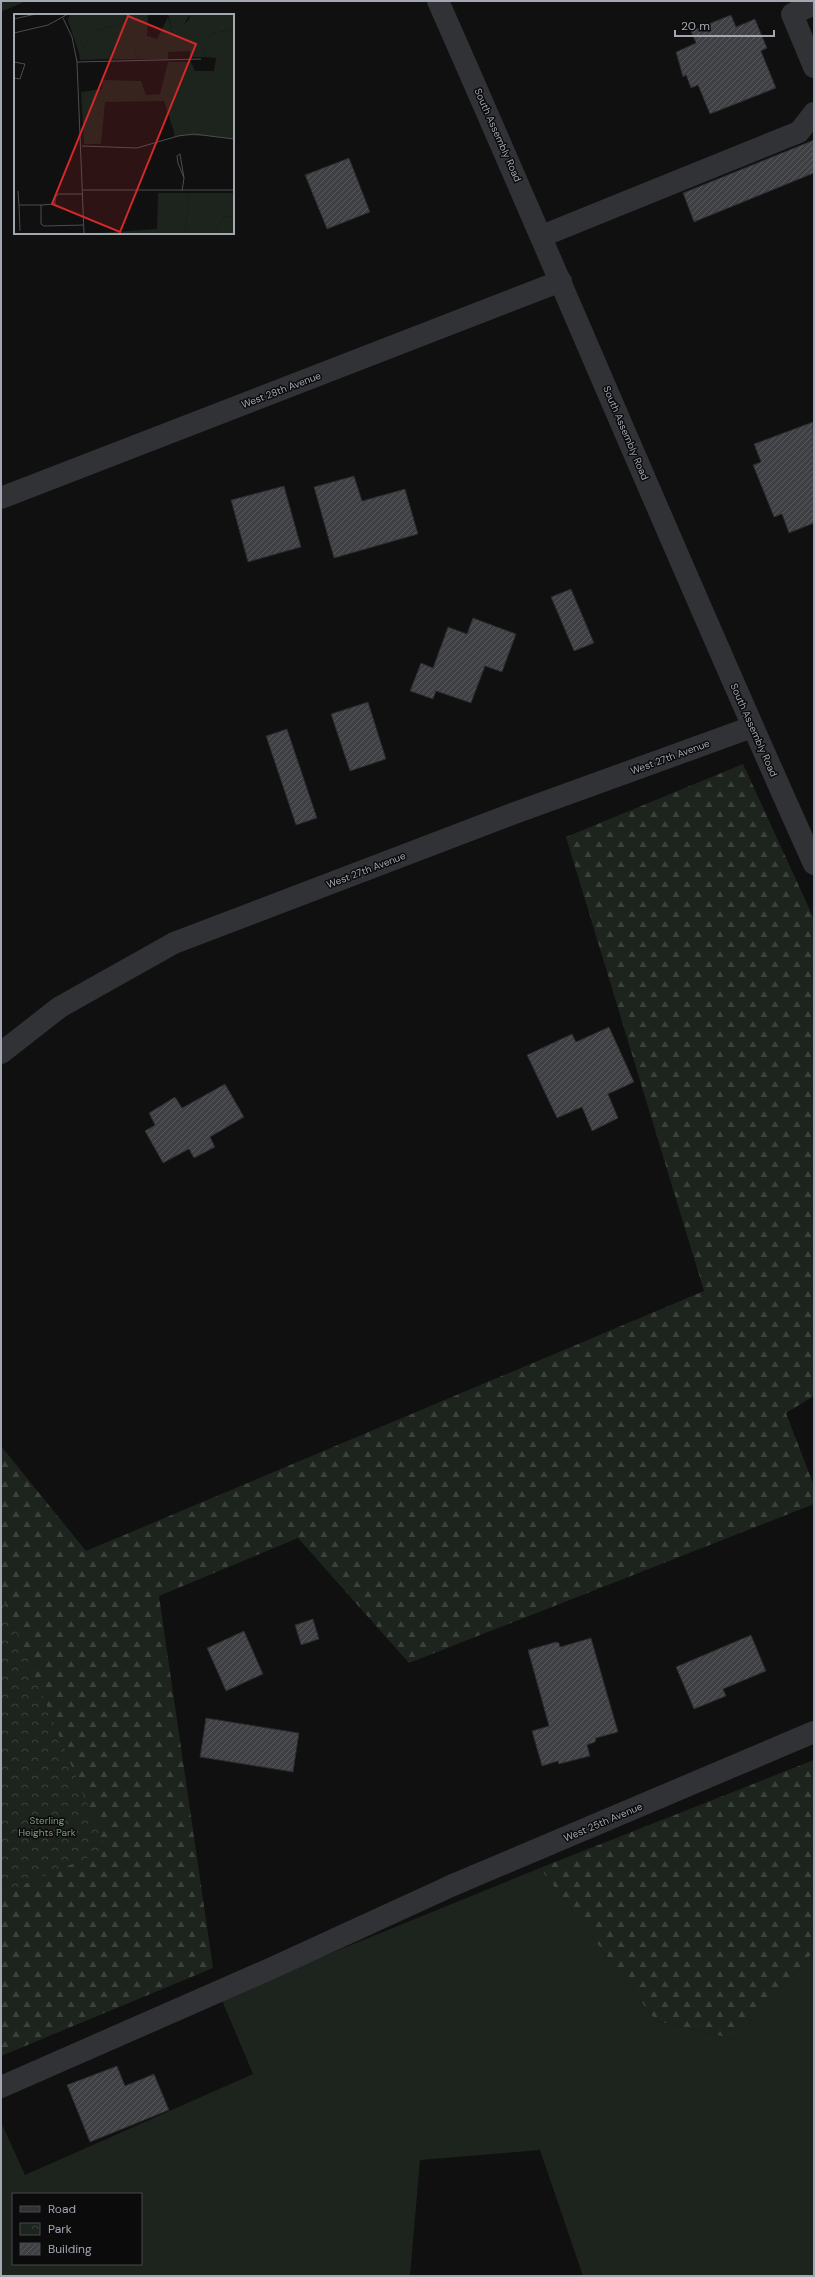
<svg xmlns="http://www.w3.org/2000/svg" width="815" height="2277" font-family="'DM Sans',sans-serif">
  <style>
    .grass { fill: #1d241d; fill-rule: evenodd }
    .forest { fill: url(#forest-firs) }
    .park { fill: url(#park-crowns) }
    .building { fill: url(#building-hatch); stroke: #2a2a2d }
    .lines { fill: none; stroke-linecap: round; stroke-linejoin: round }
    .minor { stroke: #313236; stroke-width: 22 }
    .labels { text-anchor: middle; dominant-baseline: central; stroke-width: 3; stroke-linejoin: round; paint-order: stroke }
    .street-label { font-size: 10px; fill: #a2a7b1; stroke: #0b0b0c }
    .park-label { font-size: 10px; fill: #7a9b7b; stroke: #0b0b0c }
    .inset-road { fill: none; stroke: #4a4c51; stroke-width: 1 }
    .view { fill: #d62828; fill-opacity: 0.15; stroke: #d62828; stroke-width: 2 }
    .inset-edge { fill: none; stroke: #a2a7b1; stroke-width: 2 }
  </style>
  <defs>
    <pattern id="forest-firs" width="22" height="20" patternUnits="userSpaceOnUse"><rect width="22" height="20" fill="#1d241d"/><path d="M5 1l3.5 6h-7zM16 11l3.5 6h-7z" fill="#3b413b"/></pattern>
    <pattern id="park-crowns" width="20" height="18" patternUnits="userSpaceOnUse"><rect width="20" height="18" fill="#1d241d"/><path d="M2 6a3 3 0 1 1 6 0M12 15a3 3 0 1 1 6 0" fill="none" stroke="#3b413b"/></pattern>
    <pattern id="building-hatch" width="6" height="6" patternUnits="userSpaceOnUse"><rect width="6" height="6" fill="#3f4044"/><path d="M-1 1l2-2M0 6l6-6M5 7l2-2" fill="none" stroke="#58595d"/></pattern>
  </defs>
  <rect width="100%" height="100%" fill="#101011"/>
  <!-- grass -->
  <path class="grass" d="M1,1H26L1,12Z
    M540,1868L656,2021L735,2039L814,1951V2276H583L540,2150L420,2160L410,2276H1V2122L25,2175L253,2074L221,1998ZM13,2194H141V2264H13Z"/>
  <!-- forest -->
  <path class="forest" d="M743,764L814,919V1396L786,1413L814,1486V1504L409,1663L298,1538L159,1596L213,1968L1,2056V1446L86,1551L704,1291L566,837Z
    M814,1760V1951L735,2039L656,2021L540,1868Z"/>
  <!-- park -->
  <path class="park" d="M1,1594L106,1850L1,1894Z"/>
  <!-- building -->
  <path class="building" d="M731,15L736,27L755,19L767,48L761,51L776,88L710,114L698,85L691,88L686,75L683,77L676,52L696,43L691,31Z
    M814,140V173L694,222L683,193Z
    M349,158L370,212L327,229L305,175Z
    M813,422L814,523L789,533L782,514L774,517L753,465L761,462L754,444Z
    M354,476L362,501L405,489L418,534L334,558L314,487Z
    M284,486L301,547L248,562L231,500Z
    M571,589L594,643L574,651L551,597Z
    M473,618L516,634L502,672L485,666L471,703L436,691L433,699L410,691L421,663L433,668L448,627L467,634Z
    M368,702L386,759L350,771L331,714Z
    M287,729L317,818L296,825L266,736Z
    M609,1027L634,1082L608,1094L618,1118L592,1131L582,1107L557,1118L527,1055L572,1034L576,1042Z
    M225,1084L244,1117L210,1137L215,1147L194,1158L189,1149L163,1163L145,1131L155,1125L149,1113L175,1097L182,1108Z
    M313,1619L319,1639L301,1645L295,1625Z
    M244,1631L263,1674L226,1691L207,1648Z
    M751,1635L766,1671L723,1689L726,1696L694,1709L676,1667Z
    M591,1638L618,1732L596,1738L595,1742L587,1745L590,1756L559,1764L558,1761L542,1766L532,1731L549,1726L528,1650L556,1642L559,1643L560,1647Z
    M206,1718L299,1733L293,1772L200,1757Z
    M117,2066L125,2086L154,2074L169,2110L90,2142L67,2085Z"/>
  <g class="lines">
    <!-- minor -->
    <path class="minor" d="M438,1C565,288 685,578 814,864
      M814,4L792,14L814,67
      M542,236L799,132L814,113
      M1,498L561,281
      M1,1053L60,1007L174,943L512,814L752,727
      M1,2087L272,1968L453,1885L814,1732"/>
  </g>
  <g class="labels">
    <!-- street labels -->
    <g class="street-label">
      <text transform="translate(498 135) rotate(66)">South Assembly Road</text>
      <text transform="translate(281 390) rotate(-21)">West 28th Avenue</text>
      <text transform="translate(626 433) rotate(67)">South Assembly Road</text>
      <text transform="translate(754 730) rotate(66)">South Assembly Road</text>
      <text transform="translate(670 757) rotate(-20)">West 27th Avenue</text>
      <text transform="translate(366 870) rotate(-21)">West 27th Avenue</text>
      <text transform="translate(603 1822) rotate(-23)">West 25th Avenue</text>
    </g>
    <!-- park labels -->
    <g class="park-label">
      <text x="47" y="1820">Sterling<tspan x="47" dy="12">Heights Park</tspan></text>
    </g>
  </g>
  <!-- overview -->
  <g transform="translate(14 14)">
    <rect width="220" height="220" fill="#101011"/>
    <path d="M109,0H134L133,22L143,25L154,3L159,19L175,6L176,0H220V16L198,19L188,33L191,43H176V37L154,38V45H123L119,29L102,30L93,45L66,46L65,39L80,17L108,9L111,4ZM144,179H175L171,220H72L143,215ZM220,202V220H199L210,203Z" fill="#1d241d"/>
    <path d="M56,0H109L111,4L108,9L80,17L65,39L54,6ZM154,0H176L164,20L159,19ZM220,16V123L161,121L150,87L91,88L87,130H70L67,78L88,75V66L127,67L132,81L146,80L154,48H177L181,57H200L202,44L191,43L188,33L198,19ZM113,25L119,29L123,45H93L102,30ZM175,179H220V202L210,203L199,220H171Z" fill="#1d241d"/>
    <path d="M159,61H220V125L180,120L160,123Z" fill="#1d241d"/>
    <path class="inset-road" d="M49,4L58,23L63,48L70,220M0,5L22,0M0,19L34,11L54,0M0,48L11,50L6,65L0,64M63,48L187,45M68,132L123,134L164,122L180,120L220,125M69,176H220M4,177L5,191M168,177L170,164L166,140L163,142L164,149L170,164M69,180H44L41,184V190L27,191V210L30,212L70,211M6,217L5,191H27M74,220H121"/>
    <path class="view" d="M114,2L182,30L106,218L38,190Z"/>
    <rect width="220" height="220" class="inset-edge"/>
  </g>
  <!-- border -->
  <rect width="815" height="2277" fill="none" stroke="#a2a7b1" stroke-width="4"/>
  <!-- legend -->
  <rect x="12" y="2193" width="130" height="72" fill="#0b0b0c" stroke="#47494e"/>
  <rect x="20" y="2206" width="20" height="6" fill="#313236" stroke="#47494e"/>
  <text x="48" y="2213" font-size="12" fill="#a2a7b1">Road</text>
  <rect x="20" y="2223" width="20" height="12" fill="url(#park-crowns)" stroke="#47494e"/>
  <text x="48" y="2233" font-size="12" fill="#a2a7b1">Park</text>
  <rect x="20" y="2243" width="20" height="12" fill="url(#building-hatch)" stroke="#47494e"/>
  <text x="48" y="2253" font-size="12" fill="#a2a7b1">Building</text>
  <!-- scale -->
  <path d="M675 30v6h99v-6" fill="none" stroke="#a2a7b1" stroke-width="2"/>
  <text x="681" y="30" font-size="12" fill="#a2a7b1" stroke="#0b0b0c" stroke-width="3" paint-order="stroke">20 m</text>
</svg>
